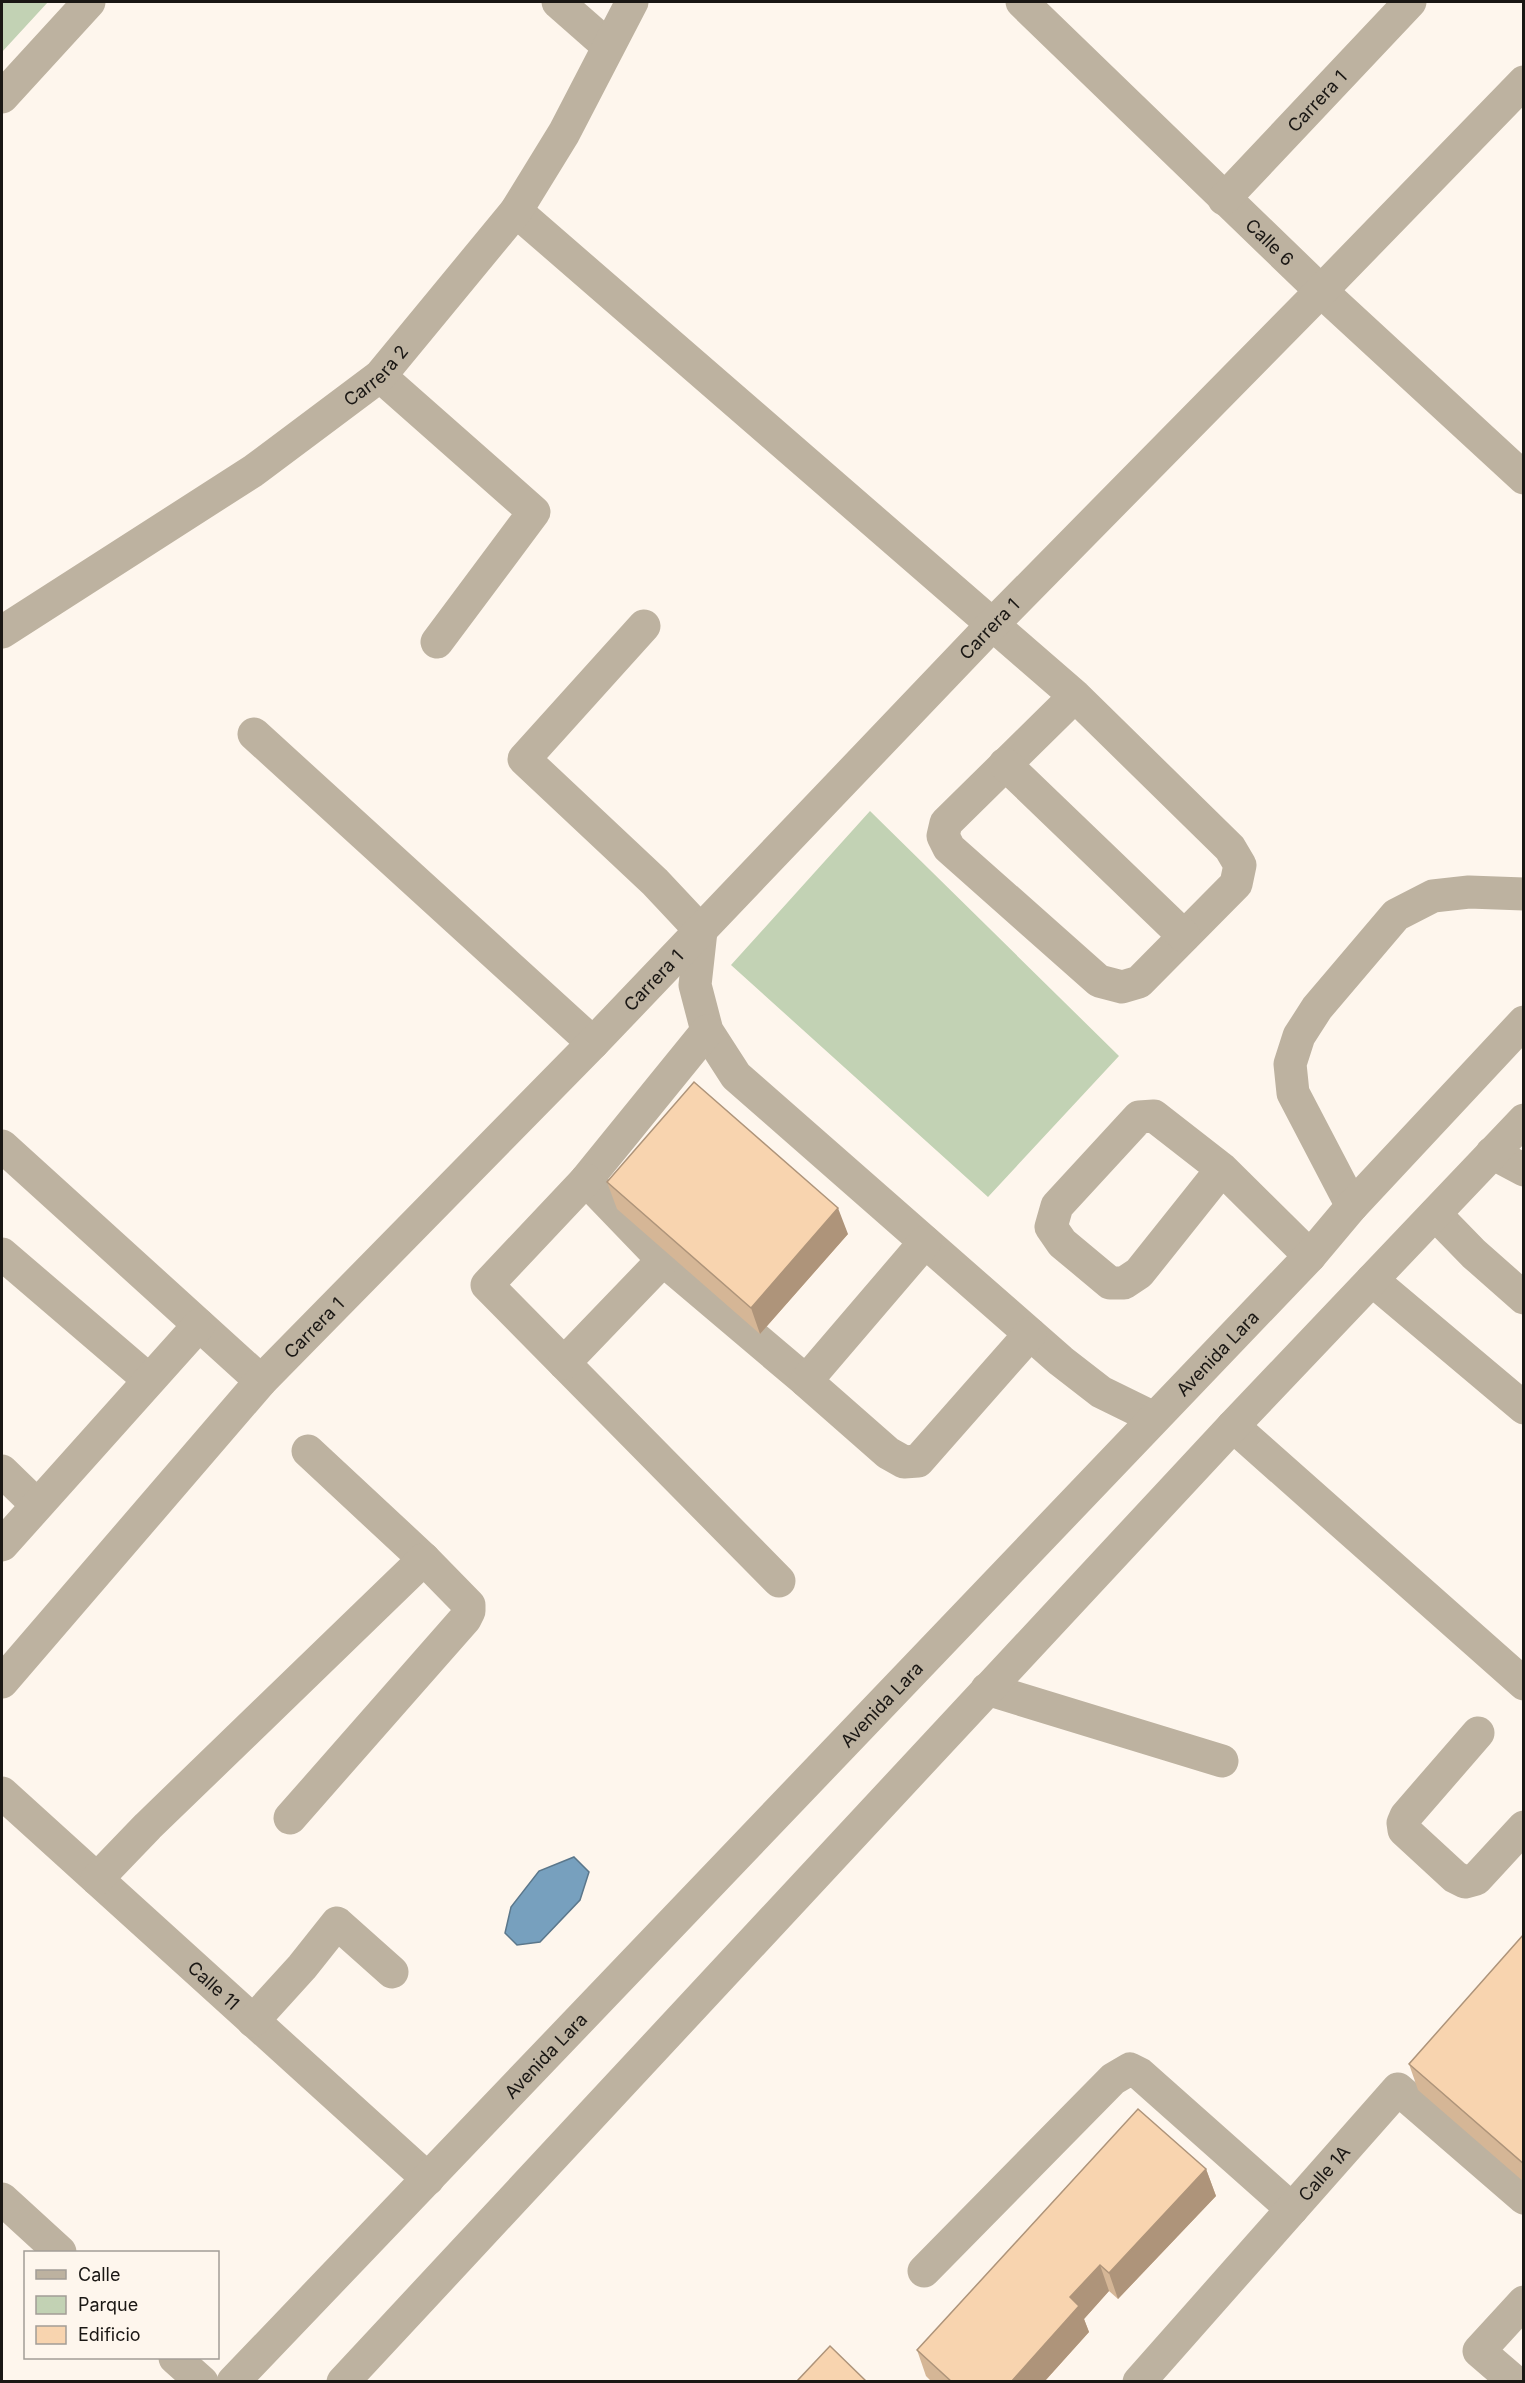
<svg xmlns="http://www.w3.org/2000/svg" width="1525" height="2383" font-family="Inter,sans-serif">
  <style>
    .green { fill: #c2d2b4 }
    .water { fill: #77a0be; stroke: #5b778b; stroke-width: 1.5 }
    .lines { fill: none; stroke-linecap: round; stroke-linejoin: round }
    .minor { stroke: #bdb2a0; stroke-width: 33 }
    .wall { fill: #d5b696 }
    .shaded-wall { fill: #ae947a }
    .building { fill: #f8d4af; stroke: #ae947a; stroke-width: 1.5 }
    .labels { text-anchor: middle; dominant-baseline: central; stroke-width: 5; stroke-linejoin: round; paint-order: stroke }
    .street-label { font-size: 18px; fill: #1a1714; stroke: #fef6ed }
  </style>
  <rect width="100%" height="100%" fill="#fef6ed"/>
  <!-- green -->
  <path class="green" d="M2,2H48L2,52Z
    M870,811L1119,1056L988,1197L731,965Z"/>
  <!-- water -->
  <path class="water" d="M574,1857L589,1872L580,1900L540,1942L517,1945L505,1933L511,1907L539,1871Z"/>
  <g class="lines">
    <!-- minor -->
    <g class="minor">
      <path d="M558,2L608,46"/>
      <path id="s1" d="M1022,2L1321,291L1524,478"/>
      <path d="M2,97L89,2"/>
      <path id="s2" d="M1224,199L1410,2"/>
      <path d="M516,211L1075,696L1230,848L1240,865L1236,884L1139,982L1122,987L1099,981L949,848L943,836L946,823L1075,696"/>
      <path d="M380,376L534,512L437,642"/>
      <path d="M644,626L524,759L655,882L701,931L695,985L707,1031L736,1076L1061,1361L1101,1392L1154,1418"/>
      <path id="s3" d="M2,632L253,471L380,376L516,211L564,133L632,2"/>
      <path d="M254,734L593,1043"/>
      <path d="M1005,764L1184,936"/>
      <path d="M707,1031L586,1180L663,1260L806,1381"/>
      <path d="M2,1146L261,1381"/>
      <path d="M1492,1153L1524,1170"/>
      <path d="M1222,1169L1139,1273L1124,1283H1110L1062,1243L1051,1227L1057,1206L1139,1117L1154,1116L1222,1169L1310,1256"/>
      <path d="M586,1180L487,1285L779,1581"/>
      <path d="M1352,1206L1293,1093L1290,1064L1299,1036L1317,1008L1396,915L1433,896L1469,892L1524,894"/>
      <path d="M1435,1214L1474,1254L1524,1298"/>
      <path d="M925,1242L806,1381L888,1453L904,1462L918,1461L1030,1334"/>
      <path d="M2,1254L149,1380"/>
      <path d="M1372,1280L1524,1408"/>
      <path d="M564,1363L663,1260"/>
      <path d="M1233,1426L1524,1684"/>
      <path d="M308,1451L424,1559"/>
      <path d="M2,1471L37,1505"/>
      <path d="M2,1545L199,1325"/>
      <path id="s4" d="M2,1682L261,1381L593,1043L993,624L1321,291L1524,82"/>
      <path d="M987,1689L1222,1761"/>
      <path d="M1478,1733L1406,1816L1403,1823L1404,1830L1455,1877L1465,1882L1476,1879L1524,1827"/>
      <path id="s5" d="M2,1793L428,2179"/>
      <path d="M97,1879L148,1826L424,1559L469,1605V1611L465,1619L290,1818"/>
      <path d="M253,2021L302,1967L337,1923L392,1972"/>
      <path d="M2,2199L60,2252"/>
      <path d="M924,2271L1113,2079L1130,2069L1140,2074L1292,2209"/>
      <path d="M175,2358L202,2382"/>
      <path id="s6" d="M233,2382L1310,1256L1352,1206L1524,1022"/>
      <path d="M343,2382L1233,1426L1524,1120"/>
      <path id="s7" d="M1139,2382L1398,2089L1524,2198"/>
      <path d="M1515,2382L1479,2351L1524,2302"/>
    </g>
  </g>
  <!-- wall -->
  <path class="wall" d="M607,1182L848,1234L760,1334L617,1209Z
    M1524,1934V2182L1418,2090L1409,2064Z
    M1206,2169L1216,2196L1118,2299L1109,2291L1084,2319L1089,2332L1044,2382H932L926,2376L917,2350Z"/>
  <!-- shaded-wall -->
  <path class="shaded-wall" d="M838,1208L848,1234L760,1334L751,1308Z
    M1206,2169L1216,2196L1118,2299L1109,2273Z
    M1100,2265L1109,2291L1084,2319L1089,2332L1044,2382H1011L1070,2297Z"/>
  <!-- building -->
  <path class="building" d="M694,1082L838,1208L751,1308L607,1182Z
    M1524,1934V2164L1409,2064Z
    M1138,2109L1206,2169L1109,2273L1100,2265L1070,2297L1079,2306L1011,2382H952L917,2350Z
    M830,2346L867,2382H799L798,2380Z"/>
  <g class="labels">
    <!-- street labels -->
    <g class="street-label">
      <text stroke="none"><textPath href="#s2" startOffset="135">Carrera 1</textPath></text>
      <text stroke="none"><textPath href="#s1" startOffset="345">Calle 6</textPath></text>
      <text stroke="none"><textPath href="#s3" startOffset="454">Carrera 2</textPath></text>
      <text stroke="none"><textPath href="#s4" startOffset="1444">Carrera 1</textPath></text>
      <text stroke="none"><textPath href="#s4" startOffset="958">Carrera 1</textPath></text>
      <text stroke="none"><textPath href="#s4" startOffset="472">Carrera 1</textPath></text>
      <text stroke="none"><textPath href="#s6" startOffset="1424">Avenida Lara</textPath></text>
      <text stroke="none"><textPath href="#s6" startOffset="938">Avenida Lara</textPath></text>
      <text stroke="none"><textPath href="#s5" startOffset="286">Calle 11</textPath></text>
      <text stroke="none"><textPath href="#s6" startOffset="452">Avenida Lara</textPath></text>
      <text stroke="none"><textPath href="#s7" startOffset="279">Calle 1A</textPath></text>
    </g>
  </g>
  <!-- border -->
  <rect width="1525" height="2383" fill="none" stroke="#1a1714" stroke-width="6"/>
  <!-- legend -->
  <rect x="24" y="2251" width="195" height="108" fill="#fef6ed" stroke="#a39d96" stroke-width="1.5"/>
  <rect x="36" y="2270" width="30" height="9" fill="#bdb2a0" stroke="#a39d96" stroke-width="1.5"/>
  <text x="78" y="2281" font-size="18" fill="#1a1714">Calle</text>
  <rect x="36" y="2296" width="30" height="18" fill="#c2d2b4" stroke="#a39d96" stroke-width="1.5"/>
  <text x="78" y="2311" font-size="18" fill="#1a1714">Parque</text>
  <rect x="36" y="2326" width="30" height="18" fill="#f8d4af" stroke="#a39d96" stroke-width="1.5"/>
  <text x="78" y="2341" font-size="18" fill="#1a1714">Edificio</text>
</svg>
